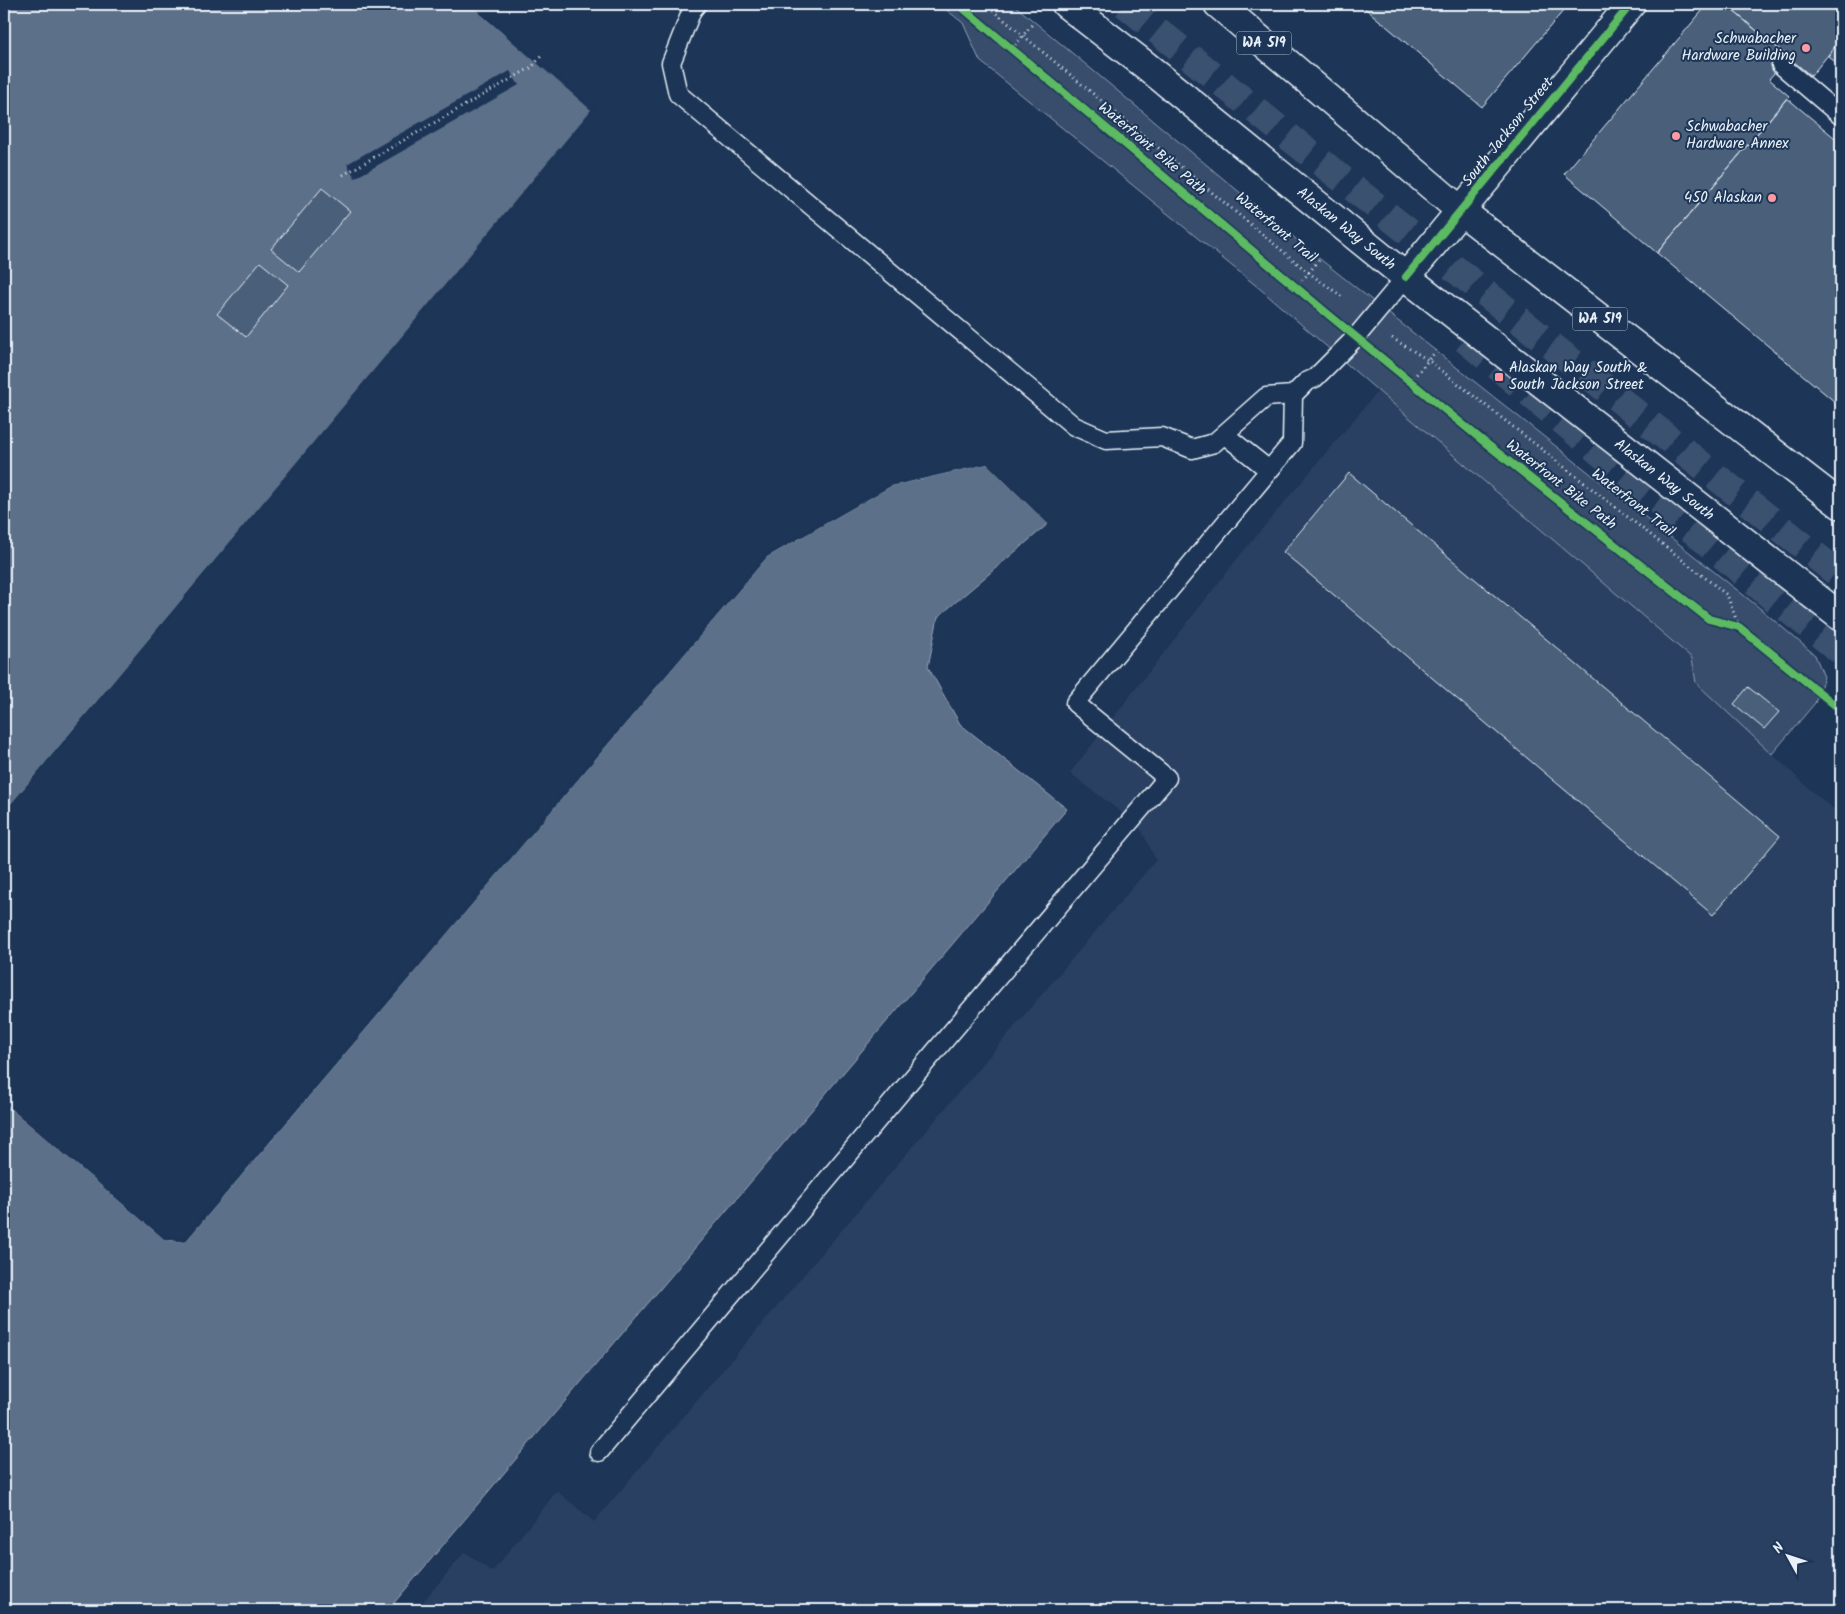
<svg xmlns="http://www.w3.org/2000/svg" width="1845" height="1614" font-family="Kalam,sans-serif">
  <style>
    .built { fill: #2a4162 }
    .green { fill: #374d6c; stroke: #909fb2 }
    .water { fill: #5d7089; stroke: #95a4b5 }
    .pier { fill: #1d3557 }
    .building { fill: #495e7a; stroke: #e8f1f8 }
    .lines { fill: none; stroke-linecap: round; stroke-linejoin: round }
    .highway-tunnel { stroke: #3b516f; stroke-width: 28; stroke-dasharray: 28 14; stroke-linecap: butt }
    .lane-casing { stroke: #e8f1f8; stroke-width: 21 }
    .secondary-casing { stroke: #e8f1f8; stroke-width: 31 }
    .highway-casing { stroke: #e8f1f8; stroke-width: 31 }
    .path { stroke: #e8f1f8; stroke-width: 3; stroke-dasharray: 1 4; stroke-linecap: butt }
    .lane { stroke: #1d3557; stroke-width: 18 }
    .secondary { stroke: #1d3557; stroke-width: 28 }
    .highway { stroke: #1d3557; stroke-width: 28 }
    .cycleway-casing { stroke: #1d3557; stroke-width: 11 }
    .cycleway { stroke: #5cba63; stroke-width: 8 }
    .poi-dot { fill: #ff9aa2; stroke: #1d3557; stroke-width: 2 }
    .labels { text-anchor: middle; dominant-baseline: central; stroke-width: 4; stroke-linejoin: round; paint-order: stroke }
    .shield { fill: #1d3557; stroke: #abb9c8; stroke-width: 1 }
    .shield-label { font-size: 14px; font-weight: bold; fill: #e8f1f8 }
    .poi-label { font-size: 15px; fill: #e8f1f8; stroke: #1d3557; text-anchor: end }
    .street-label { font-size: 15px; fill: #e8f1f8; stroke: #1d3557 }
  </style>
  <rect width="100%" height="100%" fill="#1d3557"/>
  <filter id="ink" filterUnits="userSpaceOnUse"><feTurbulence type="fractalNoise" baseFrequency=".02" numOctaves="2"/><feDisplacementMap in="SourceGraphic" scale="10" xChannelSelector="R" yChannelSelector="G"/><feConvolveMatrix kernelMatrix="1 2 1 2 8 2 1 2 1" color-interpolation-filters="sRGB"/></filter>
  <g filter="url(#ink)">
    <!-- built -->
    <path class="built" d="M1378,391L1692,658L1696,683L1814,793L1841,815V1610H416L465,1552L492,1572L557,1491L594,1522L1156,860L1142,831L1130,819L1070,773L1241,554Z"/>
    <!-- green -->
    <path class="green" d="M939,4H1013L1320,259L1756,605L1815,655L1824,677L1815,703L1772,754L1696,683L1692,658L1378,391L1259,288L980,61L963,23Z"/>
    <!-- water -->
    <path class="water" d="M4,4H469L592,110L4,812Z
      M987,464L1048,524L938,617L928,667L960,724L1067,809L388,1610H4V1103L164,1239L185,1242L767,557L891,486Z"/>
    <!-- pier -->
    <path class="pier" d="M469,4H473L593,108L594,111L4,814V812L591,110Z
      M510,71L519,85L355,178L347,164Z
      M987,462L1049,522L1048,524L987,464L891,486L767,557L185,1242L164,1239L4,1103V1101L165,1237L184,1239L765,555L890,484Z"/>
    <!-- building -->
    <path class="building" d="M1360,4H1569L1482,107Z
      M1708,4H1725L1788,57L1769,79L1789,96L1657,253L1564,174Z
      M1725,4H1841V39L1811,76Z
      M1841,39V67L1828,56Z
      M1787,98L1841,143V407L1657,253Z
      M322,188L350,211L299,272L271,249Z
      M260,262L288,285L246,337L217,314Z
      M1349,473L1780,836L1713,915L1283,552Z
      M1748,687L1779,712L1764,729L1734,704Z"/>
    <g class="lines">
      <!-- highway-tunnel -->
      <path class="highway-tunnel" d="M1125,4L1249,105L1841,576
        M1465,339L1770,595L1841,651"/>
      <defs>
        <path id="lane" d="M697,4L692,10L671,63L678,94L1074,426L1106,440L1162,437L1192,449L1214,443L1266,397L1293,395L1306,382L1315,378L1356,337L1406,277
          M1781,65L1841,116
          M1225,435L1269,470
          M599,1452L921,1068L1167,778L1075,703L1292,443L1293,395"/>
        <path id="secondary" d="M1406,277L1631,4"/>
        <path id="highway" d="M1066,4L1145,65L1406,277L1841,617
          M1218,4L1461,211L1841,505"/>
      </defs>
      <!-- lane casing -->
      <use href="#lane" class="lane-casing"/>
      <!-- secondary casing -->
      <use href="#secondary" class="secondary-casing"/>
      <!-- highway casing -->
      <use href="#highway" class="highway-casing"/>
      <!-- path -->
      <path class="path" d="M985,4L1309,273L1344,298
        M1012,49L1034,22
        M343,175L532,67L543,54
        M1296,288L1320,259
        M1392,338L1428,360L1727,595L1739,627
        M1410,382L1436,351"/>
      <!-- lane -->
      <use href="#lane" class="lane"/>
      <!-- secondary -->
      <use href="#secondary" class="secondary"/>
      <!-- highway -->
      <use href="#highway" class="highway"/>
      <defs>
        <path id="cycleway" d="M958,4L1329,315L1483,441L1709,619L1739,627L1841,710
          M1406,277L1631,4"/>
      </defs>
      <!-- cycleway casing -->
      <use href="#cycleway" class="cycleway-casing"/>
      <!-- cycleway -->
      <use href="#cycleway" class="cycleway"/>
    </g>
  </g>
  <!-- markers -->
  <g class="poi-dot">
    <circle cx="1806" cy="48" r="5"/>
    <circle cx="1676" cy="136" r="5"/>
    <circle cx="1772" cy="198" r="5"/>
    <rect x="1494" y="372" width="10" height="10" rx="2.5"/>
  </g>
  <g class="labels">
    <!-- shield labels -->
    <g class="shield">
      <rect x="1236.5" y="31.5" width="55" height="23" rx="4"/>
      <rect x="1572.5" y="307.5" width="55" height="23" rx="4"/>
    </g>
    <g class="shield-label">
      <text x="1264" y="43">WA 519</text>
      <text x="1600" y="319">WA 519</text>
    </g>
    <!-- poi labels -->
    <g class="poi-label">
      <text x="1796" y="39">Schwabacher<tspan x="1796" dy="17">Hardware Building</tspan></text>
      <text x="1686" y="127" text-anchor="start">Schwabacher<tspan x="1686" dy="17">Hardware Annex</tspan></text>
      <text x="1762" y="198">450 Alaskan</text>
      <text x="1509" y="368" text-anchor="start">Alaskan Way South &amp;<tspan x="1509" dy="17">South Jackson Street</tspan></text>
    </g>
    <!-- street labels -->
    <g class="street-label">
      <text transform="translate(1508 132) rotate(-51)">South Jackson Street</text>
      <text transform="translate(1152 149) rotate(40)">Waterfront Bike Path</text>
      <text transform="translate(1276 228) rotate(40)">Waterfront Trail</text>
      <text transform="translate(1346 229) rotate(39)">Alaskan Way South</text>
      <text transform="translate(1664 480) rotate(38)">Alaskan Way South</text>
      <text transform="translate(1561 485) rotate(38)">Waterfront Bike Path</text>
      <text transform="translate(1633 503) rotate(38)">Waterfront Trail</text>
    </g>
  </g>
  <!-- margin -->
  <rect width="1845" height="1614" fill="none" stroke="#1d3557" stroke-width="20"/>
  <rect x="10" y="10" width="1825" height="1594" fill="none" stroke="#e8f1f8" stroke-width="2" filter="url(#ink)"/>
  <!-- north arrow -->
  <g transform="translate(1788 1556) rotate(310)" stroke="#1d3557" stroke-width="4" paint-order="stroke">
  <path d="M0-4L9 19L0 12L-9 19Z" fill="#e8f1f8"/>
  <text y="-8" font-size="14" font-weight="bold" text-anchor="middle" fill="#e8f1f8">N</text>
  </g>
</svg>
